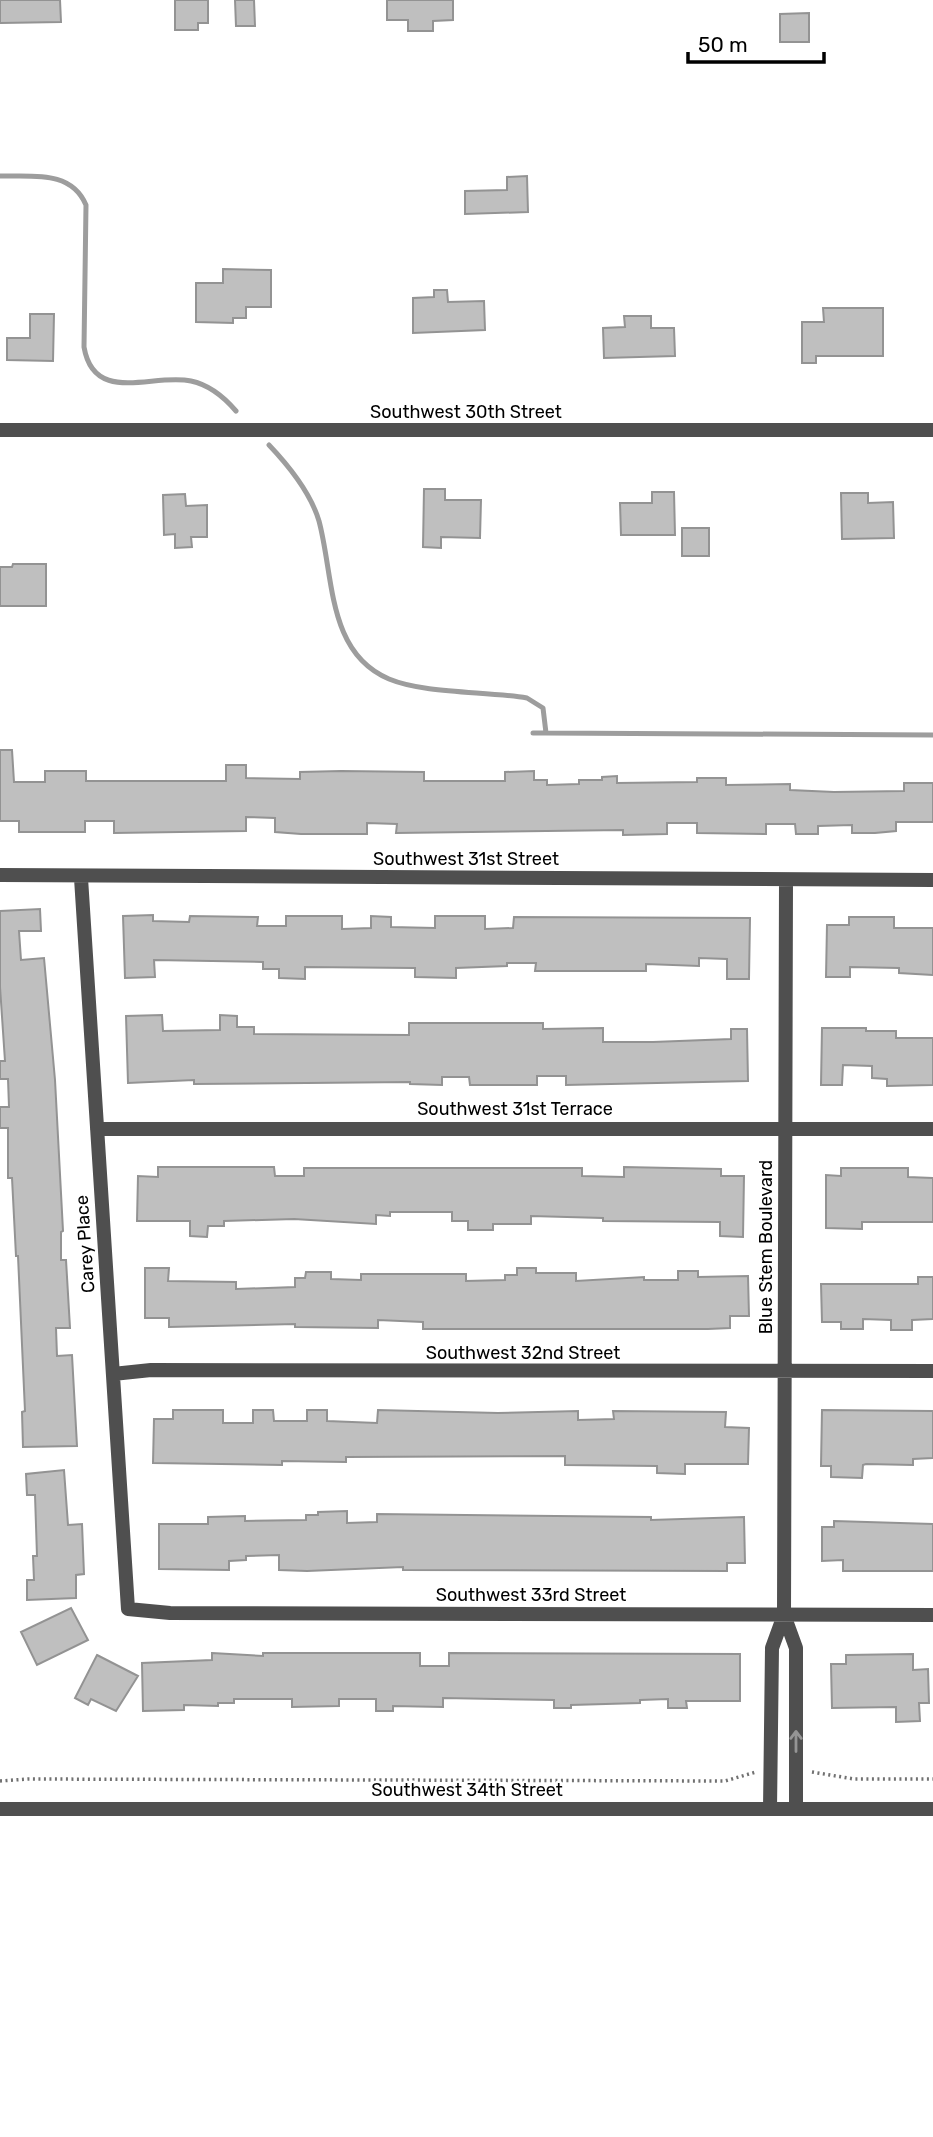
<svg xmlns="http://www.w3.org/2000/svg" width="933" height="2137" font-family="Rubik,sans-serif">
  <style>
    .lines { fill: none; stroke-linecap: round; stroke-linejoin: round }
    .stream { stroke: #9d9d9d; stroke-width: 5 }
    .building { fill: #bfbfbf; stroke: #939393; stroke-width: 2 }
    .path { stroke: #717171; stroke-width: 3.5; stroke-dasharray: 2 3.5; stroke-linecap: butt }
    .minor { stroke: #4f4f4f; stroke-width: 14 }
    .tertiary { stroke: #4f4f4f; stroke-width: 14 }
    .oneway { stroke: #959595 }
    .labels { text-anchor: middle; dominant-baseline: central; stroke-width: 5; stroke-linejoin: round; paint-order: stroke }
    .street-label { font-size: 18px; fill: #000; stroke: #fff }
  </style>
  <rect width="100%" height="100%" fill="#fff"/>
  <g class="lines">
    <!-- stream -->
    <path class="stream" d="M0,176C33,177 71,170 86,205L84,347C94,405 152,373 191,381C210,385 224,397 236,411
      M269,445C288,465 311,494 319,521C334,577 327,653 389,679C425,694 487,691 527,698L543,708L546,733H533
      M546,733L933,735"/>
  </g>
  <!-- building -->
  <path class="building" d="M0,0H60L61,22L0,23Z
    M175,0H208V23H198V30H175Z
    M235,0H254L255,26H236Z
    M387,0H453V20L433,21V31H408V20H387Z
    M809,13V42H780V14Z
    M527,176L528,212L465,214V191L507,190V177Z
    M223,269L271,270V307H246V318H233V323L196,322V283H223Z
    M434,290H447L448,302L484,301L485,330L413,333V298L434,297Z
    M823,308H883V356H816V363H802V322H824Z
    M30,314H54L53,361L7,360V338H30Z
    M624,316H651V328H674L675,356L604,358L603,328L625,327Z
    M424,489H445V500H481L480,538L441,537V548L423,547Z
    M652,492H674L675,535H621L620,503H652Z
    M841,493H868V503L893,502L894,538L842,539Z
    M185,494L186,506L207,505V537H191L192,547L175,548V534L164,535L163,495Z
    M682,528H709V556H682Z
    M13,564H46V606H0V567H12Z
    M0,750H12L14,782H45V771H86V781H226V765H246V778L300,779V772L341,771L424,772V781H505V772L534,771V780H547V785L579,784V780H602V777L617,776V783L697,782V778H726V785L790,784V790L834,792L904,791V783H933V822H896V831L875,833H852V825L818,826V834H796L795,824H766V834L697,833V823H667V834L623,835V830L396,833L397,824L367,823V834H301L275,832V818L246,817V831L114,833V821H85V832H19V821H0Z
    M40,909L41,931H19L21,960L44,958L55,1080L63,1231L61,1232V1260H66L70,1328H56L57,1356L72,1355L77,1446L23,1447L22,1412L25,1411L18,1256H16L12,1178H8V1128H0V1107H9L8,1079H0V1061H5L0,987V911Z
    M153,915V921L189,922L190,916L258,917L257,926H286V916H342V929L371,928V916L391,917V927L435,928V916H485V929L513,928L514,917L750,918L749,979H727V959L699,958V966L646,964V971H535L536,963H507V966L456,968V978L415,977V968L305,967V979L279,978V969H263V962L154,960L155,977L125,978L123,916Z
    M849,917H894V928H933V975L899,973V968L850,967V977H826L827,925H849Z
    M162,1015L163,1031L220,1030V1015L237,1016V1027H254V1034L409,1035V1023H543V1029L603,1028V1042H653L731,1039V1029H747L748,1081L566,1085V1076H537V1085H470L469,1077H442V1085L410,1084V1082L194,1084V1080L128,1083L126,1016Z
    M822,1028H866V1031H896V1038H933V1085L887,1086V1079L872,1078V1066L843,1065L842,1085H821Z
    M158,1167H274L275,1176H304V1168H582V1176L624,1177V1167L721,1169V1176H744L743,1237L720,1236V1222L603,1221V1218L531,1216V1224H493V1230H468V1221H452V1212H390V1216L376,1215V1224L294,1219L224,1221V1226H208L207,1237L190,1236V1221H137L138,1176L158,1177Z
    M841,1168H908V1177L933,1178V1222H862V1229L826,1228V1175L841,1176Z
    M145,1268H169L168,1281L236,1282V1289L295,1287V1278H305L306,1272H331V1279L361,1280V1274H466V1281L505,1280V1275H517V1268H536V1273H576V1281L644,1277V1280H678V1271H698V1277L748,1276L749,1316H730V1328L708,1329H423V1322L378,1320V1328L295,1327V1324L169,1327V1318H145Z
    M918,1277H933V1319L912,1320V1330H891V1320L863,1319V1329H841V1322H822L821,1284H918Z
    M173,1410H223V1423H253V1410H273L274,1421H307V1410H327V1421L377,1423L378,1410L498,1413L578,1411V1420L614,1419L613,1411L726,1412L725,1427L749,1428L748,1464H685V1474L657,1473V1466L565,1465V1456L346,1457V1462L282,1461V1465L153,1463L154,1419H173Z
    M822,1410L933,1411V1458L913,1459V1465L866,1464L863,1465L862,1478L831,1477V1466H821Z
    M64,1470L68,1525L82,1524L84,1574L76,1575V1598L27,1600V1580H34L33,1556H37L35,1495H27L26,1474Z
    M347,1511V1523L377,1522V1514L651,1517V1520L744,1517L745,1563H727V1571L403,1570V1567L307,1571L279,1570V1555L246,1556V1560L229,1561V1570L159,1569V1524H208V1517L245,1516V1521L306,1520V1515H318V1512Z
    M834,1521L933,1524V1571H843V1560L822,1561V1527H834Z
    M71,1608L88,1640L37,1665L21,1632Z
    M212,1653L263,1656V1653H420V1666H449V1653L740,1654V1701H686L687,1708H668V1699L640,1700V1703L571,1705V1708H554V1700L443,1698V1707L393,1706V1711H376V1699H339V1706L292,1707V1699H234V1703H218V1706L184,1705V1710L143,1711L142,1663L212,1660Z
    M913,1654V1670L928,1669L929,1703H919L920,1721L896,1722V1707L832,1708L831,1664H846V1655Z
    M97,1655L138,1676L116,1711L91,1699L88,1705L75,1698Z"/>
  <g class="lines">
    <!-- path -->
    <path class="path" d="M812,1772L854,1779H933
      M0,1781L29,1779L725,1781L756,1772"/>
    <!-- minor -->
    <path class="minor" d="M0,875L933,880
      M81,878L128,1609L170,1613L933,1615
      M97,1129H933
      M113,1374L151,1370L933,1371
      M784,1615L796,1648V1809
      M770,1809L772,1648L784,1615L786,880"/>
    <!-- tertiary -->
    <path class="tertiary" d="M0,430H933
      M0,1809H933"/>
  </g>
  <!-- one-way arrows -->
  <defs><path id="oneway-shaft" d="M-6 0H5M1.5-3L5.5 0L1.5 3" fill="none" stroke-width="1.6" stroke-linecap="round" stroke-linejoin="round" transform="scale(1.75)"/></defs>
  <use class="oneway" href="#oneway-shaft" transform="translate(796 1741) rotate(-90)"/>
  <g class="labels">
    <!-- street labels -->
    <g class="street-label">
      <text x="466" y="412">Southwest 30th Street</text>
      <text x="466" y="859">Southwest 31st Street</text>
      <text x="515" y="1109">Southwest 31st Terrace</text>
      <text transform="translate(85 1244) rotate(-94)">Carey Place</text>
      <text transform="translate(766 1247) rotate(-90)">Blue Stem Boulevard</text>
      <text x="523" y="1353">Southwest 32nd Street</text>
      <text x="531" y="1595">Southwest 33rd Street</text>
      <text x="467" y="1790">Southwest 34th Street</text>
    </g>
  </g>
  <!-- scale -->
  <path d="M688 52v10h136v-10" fill="none" stroke="#000000" stroke-width="3.5"/>
  <text x="698" y="52" font-size="21" fill="#000000" stroke="#ffffff" stroke-width="5" paint-order="stroke">50 m</text>
</svg>
